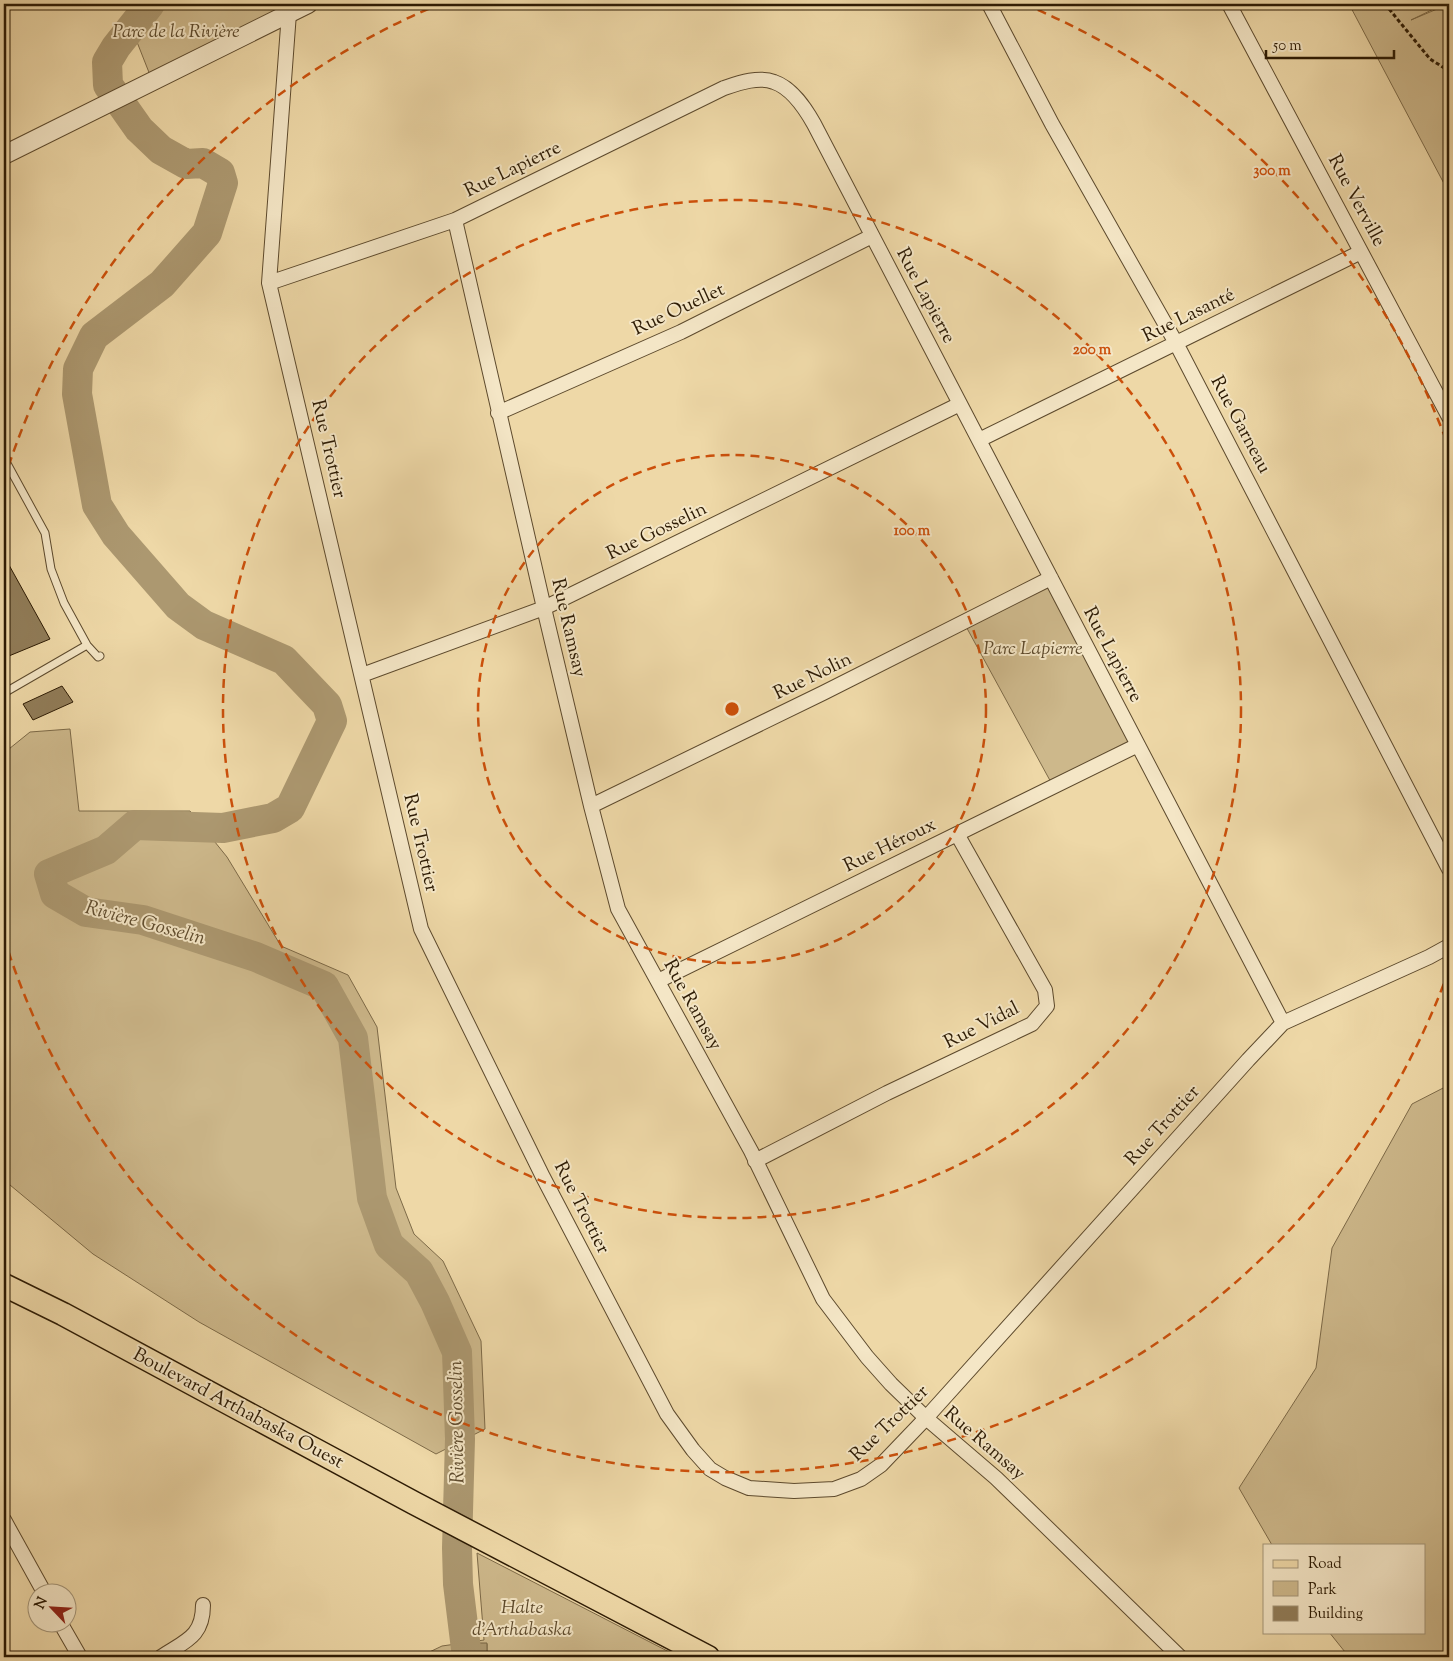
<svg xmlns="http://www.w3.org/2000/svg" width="1453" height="1661" font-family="'Sorts Mill Goudy',serif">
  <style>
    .green { fill: #cdb88b; stroke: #7d6a48 }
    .water { fill: #ac9870; stroke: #796645 }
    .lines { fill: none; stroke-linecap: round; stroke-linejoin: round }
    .river { stroke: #ac9870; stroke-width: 30 }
    .building { fill: #917d59; stroke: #2d1b04 }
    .service-casing { stroke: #5d4a2d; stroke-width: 9 }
    .minor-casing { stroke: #5d4a2d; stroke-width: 16 }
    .tertiary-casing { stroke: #5d4a2d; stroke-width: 20 }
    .primary-casing { stroke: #2d1b04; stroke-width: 25 }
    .path { stroke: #2d1b04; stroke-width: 3; stroke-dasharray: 4 2.5; stroke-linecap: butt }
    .service { stroke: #f4e6c6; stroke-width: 7 }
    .minor { stroke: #f4e6c6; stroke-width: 14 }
    .tertiary { stroke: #f4e6c6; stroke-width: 18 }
    .primary { stroke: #eed8a7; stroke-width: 22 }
    .ring { fill: none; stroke: #cc500b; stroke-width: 2.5; stroke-dasharray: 9 6 }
    .labels { text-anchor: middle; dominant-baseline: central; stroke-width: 4; stroke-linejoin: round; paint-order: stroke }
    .park-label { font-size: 19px; font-style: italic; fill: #5d4a2c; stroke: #f4e6c6 }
    .street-label { font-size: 19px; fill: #2d1b04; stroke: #f4e6c6 }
    .water-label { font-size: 20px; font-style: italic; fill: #604d2f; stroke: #f4e6c6 }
    .centre { fill: #cc500b; stroke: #f4e6c6; stroke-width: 2.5 }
    .ring-label { font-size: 15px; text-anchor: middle; font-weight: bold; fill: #cc500b; stroke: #f4e6c6; stroke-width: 4; stroke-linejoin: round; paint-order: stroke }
  </style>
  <rect width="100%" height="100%" fill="#eed8a7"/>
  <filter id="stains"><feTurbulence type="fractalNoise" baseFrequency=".004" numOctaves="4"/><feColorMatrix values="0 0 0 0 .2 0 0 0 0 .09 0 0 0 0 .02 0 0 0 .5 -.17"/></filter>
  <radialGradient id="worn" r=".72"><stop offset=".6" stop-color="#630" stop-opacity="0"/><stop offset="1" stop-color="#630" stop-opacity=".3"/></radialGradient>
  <!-- green -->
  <path class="green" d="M160,4H294L150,75L137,42Z
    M1349,4H1444L1411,20L1449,4V193Z
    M1051,578L1138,745L1053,786L963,621Z
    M70,729L79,811H190L227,857L281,946L348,975L377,1027L396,1188L414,1234L443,1261L481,1341L485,1429L436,1454L199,1322L93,1254L4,1180V753L30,732Z
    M1449,1085V1657H1349L1329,1632H1424V1545H1272L1239,1488L1316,1368L1332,1248L1412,1104Z
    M477,1553L679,1657H487V1644L466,1643L456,1657H419L442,1646L484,1640Z"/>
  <!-- water -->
  <path class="water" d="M466,1643H487V1657H456Z"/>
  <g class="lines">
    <!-- river -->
    <path class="river" d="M150,4L116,47L107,62L108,85L139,129L161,150L186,164L203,163L220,173L223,183L207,233L162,284L94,336L78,369L77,394L97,505L116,535L178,606L204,625L284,660L327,705L332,721L290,808L273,818L223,828L135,825L106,850L49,874L55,894L86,912L143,920L256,957L324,986L353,1038L372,1198L389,1245L419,1272L435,1302L457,1352L460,1439L457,1548L458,1584L467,1657"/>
  </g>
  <!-- building -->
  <path class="building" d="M4,556L50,639L4,658Z
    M62,686L73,702L33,720L23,704Z"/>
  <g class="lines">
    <defs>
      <path id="service" d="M4,458L45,533L51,569L64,603L87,645L98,657L100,656
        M4,693L87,645"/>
      <path id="minor" d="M989,4L1052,124L1176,343L1449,869
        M1229,4L1449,417
        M289,13L269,283L421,929L543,1177L667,1414L693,1450L710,1469L725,1478L749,1488L794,1491L834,1489L861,1479L881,1465L926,1418L1248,1060L1283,1023L1429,957L1449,946
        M455,220L544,608L591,806L618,909L751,1151L823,1299L867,1357L891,1384L926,1418L996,1478L1026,1507L1180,1657
        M269,283L455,220L724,88C739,83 759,76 774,82C792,88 805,108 814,124L1283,1023
        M498,413L681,332L872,236
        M979,440L1361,252
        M362,675L544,608L960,404
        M591,806L823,693L1051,578
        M658,981L1138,745
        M755,1161L887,1093L1032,1024L1047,1006L1045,990L957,834
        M4,1520L45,1594
        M61,1624L80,1657
        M161,1657C185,1641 203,1637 203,1605"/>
      <path id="tertiary" d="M4,155L308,4"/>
      <path id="primary" d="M4,1285L63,1314L414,1503L708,1657"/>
    </defs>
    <!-- service casing -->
    <use href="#service" class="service-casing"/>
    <!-- minor casing -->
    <use href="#minor" class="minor-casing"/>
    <!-- tertiary casing -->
    <use href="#tertiary" class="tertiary-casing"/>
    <!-- primary casing -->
    <use href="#primary" class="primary-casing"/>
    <!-- path -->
    <path class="path" d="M1385,4L1430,59L1449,71"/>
    <!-- service -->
    <use href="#service" class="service"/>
    <!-- minor -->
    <use href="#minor" class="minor"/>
    <!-- tertiary -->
    <use href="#tertiary" class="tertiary"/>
    <!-- primary -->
    <use href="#primary" class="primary"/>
  </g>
  <!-- distance rings -->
  <g class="ring">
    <circle cx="732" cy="709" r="254"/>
    <circle cx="732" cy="709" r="509"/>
    <path d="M1449 970A763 763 0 0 1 4 938M4 480A763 763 0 0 1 440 4M1024 4A763 763 0 0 1 1449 448"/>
  </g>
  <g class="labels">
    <!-- park labels -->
    <g class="park-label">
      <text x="176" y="32">Parc de la Rivière</text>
      <text x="1033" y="649">Parc Lapierre</text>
      <text x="522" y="1608">Halte<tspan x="522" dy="22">d'Arthabaska</tspan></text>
    </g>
    <!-- street labels -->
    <g class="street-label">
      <text transform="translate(513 170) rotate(-26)">Rue Lapierre</text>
      <text transform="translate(1356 201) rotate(62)">Rue Verville</text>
      <text transform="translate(925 296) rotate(62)">Rue Lapierre</text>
      <text transform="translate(679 310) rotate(-25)">Rue Ouellet</text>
      <text transform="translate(1189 316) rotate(-26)">Rue Lasanté</text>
      <text transform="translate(1240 425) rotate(62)">Rue Garneau</text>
      <text transform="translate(328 449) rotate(77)">Rue Trottier</text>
      <text transform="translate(657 532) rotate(-26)">Rue Gosselin</text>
      <text transform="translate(568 628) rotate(77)">Rue Ramsay</text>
      <text transform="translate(1112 655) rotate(62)">Rue Lapierre</text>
      <text transform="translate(813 677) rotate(-26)">Rue Nolin</text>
      <text transform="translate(420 843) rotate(77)">Rue Trottier</text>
      <text transform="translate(890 846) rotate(-26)">Rue Héroux</text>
      <text transform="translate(692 1005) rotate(61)">Rue Ramsay</text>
      <text transform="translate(982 1026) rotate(-27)">Rue Vidal</text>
      <text transform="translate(1163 1126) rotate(-48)">Rue Trottier</text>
      <text transform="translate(581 1208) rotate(63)">Rue Trottier</text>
      <text transform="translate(238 1409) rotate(28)">Boulevard Arthabaska Ouest</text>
      <text transform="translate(890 1424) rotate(-44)">Rue Trottier</text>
      <text transform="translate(984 1444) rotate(41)">Rue Ramsay</text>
    </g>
    <!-- water labels -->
    <g class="water-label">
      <text transform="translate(145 924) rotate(15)">Rivière Gosselin</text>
      <text transform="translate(458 1422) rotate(-91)">Rivière Gosselin</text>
    </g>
  </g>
  <circle cx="732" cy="709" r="8" class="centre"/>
  <g class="ring-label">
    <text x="1272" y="175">300 m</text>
    <text x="1092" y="354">200 m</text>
    <text x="912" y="535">100 m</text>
  </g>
  <!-- margin -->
  <rect width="1453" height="1661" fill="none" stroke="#eed8a7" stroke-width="20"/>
  <rect x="5" y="5" width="1443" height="1651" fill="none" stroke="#2d1b04" stroke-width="2.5"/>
  <rect x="10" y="10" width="1433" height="1641" fill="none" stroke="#2d1b04"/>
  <!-- legend -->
  <rect x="1263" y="1544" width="162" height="90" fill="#f4e6c6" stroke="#a49578"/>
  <rect x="1273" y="1560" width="25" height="8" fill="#eed8a7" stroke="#a49578"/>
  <text x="1308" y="1568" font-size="15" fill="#2d1b04">Road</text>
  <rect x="1273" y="1581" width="25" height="15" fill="#cdb88b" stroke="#a49578"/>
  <text x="1308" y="1594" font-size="15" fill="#2d1b04">Park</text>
  <rect x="1273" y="1606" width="25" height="15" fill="#917d59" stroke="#a49578"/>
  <text x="1308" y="1618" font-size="15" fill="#2d1b04">Building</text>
  <!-- north arrow -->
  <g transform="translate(52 1608) rotate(295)"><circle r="24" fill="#f4e6c6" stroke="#a49578"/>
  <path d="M0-4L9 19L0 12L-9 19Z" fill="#8f2418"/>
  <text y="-8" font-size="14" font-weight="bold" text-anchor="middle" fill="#2d1b04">N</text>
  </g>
  <!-- scale -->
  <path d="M1266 50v8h128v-8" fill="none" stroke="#2d1b04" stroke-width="2.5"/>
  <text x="1273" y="50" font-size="15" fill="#2d1b04" stroke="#f4e6c6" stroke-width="4" paint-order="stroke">50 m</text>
  <rect width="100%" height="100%" filter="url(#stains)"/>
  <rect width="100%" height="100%" fill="url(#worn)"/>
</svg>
